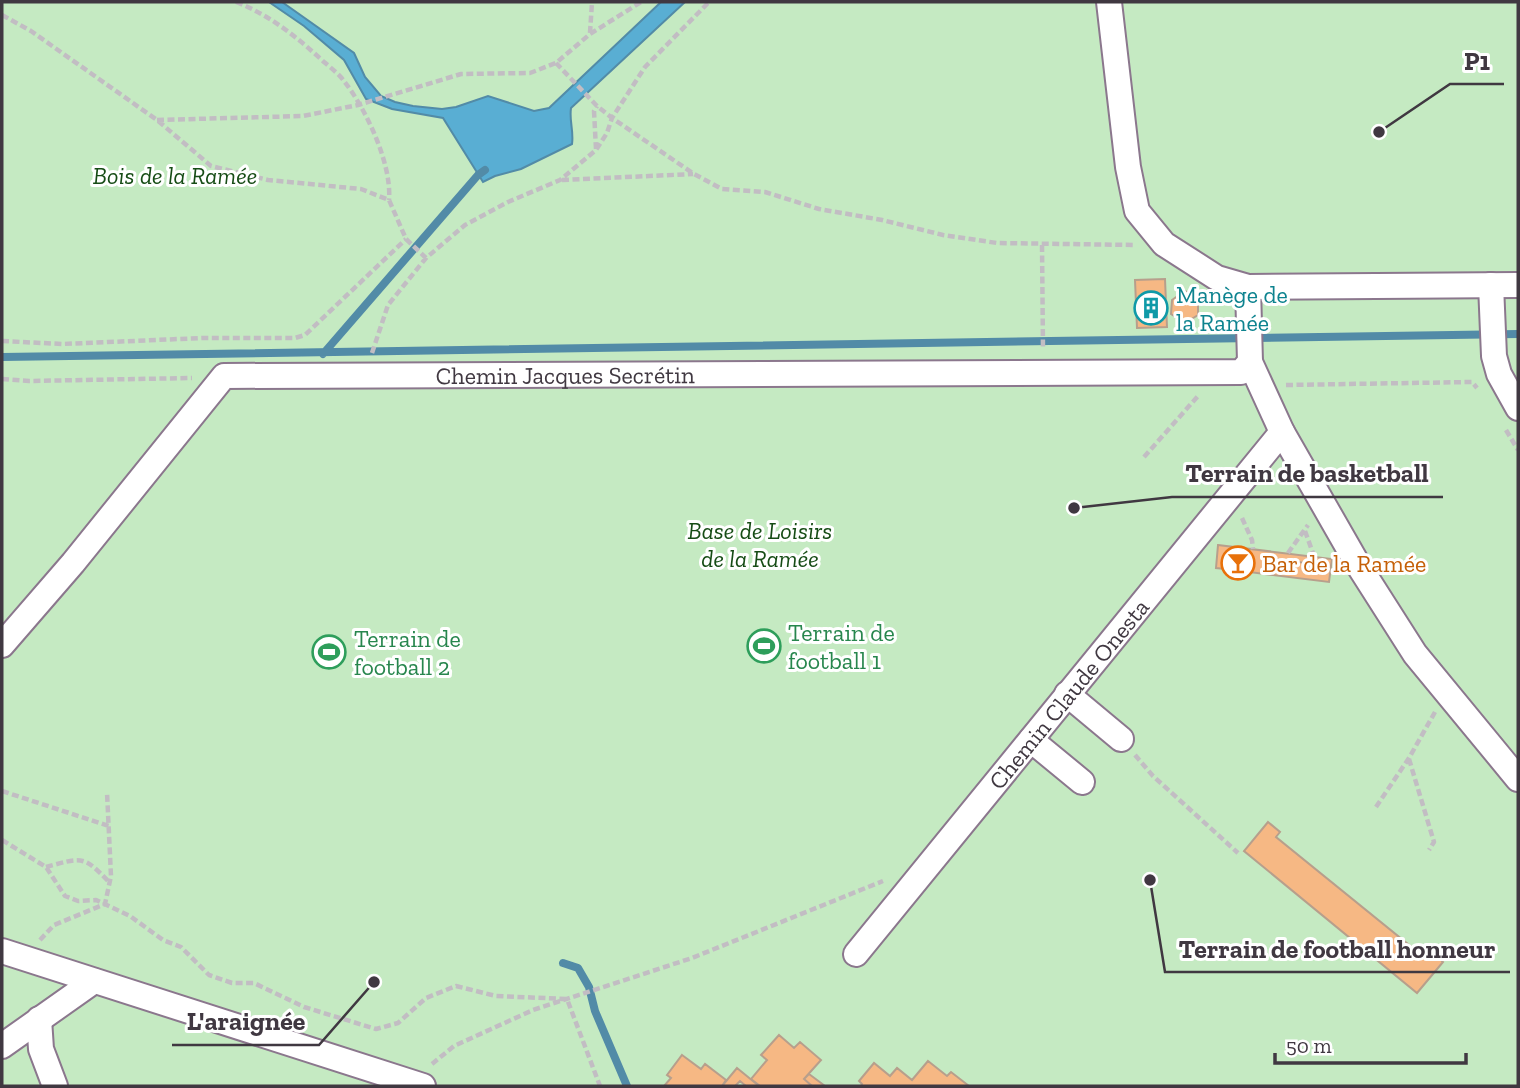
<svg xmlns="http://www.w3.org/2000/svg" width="1520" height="1088" font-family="'Zilla Slab',serif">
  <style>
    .green { fill: #c5eac2 }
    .water { fill: #59aed3; stroke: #528ba7; stroke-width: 2 }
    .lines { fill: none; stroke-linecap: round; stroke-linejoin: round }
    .stream { stroke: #528ba7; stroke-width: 8 }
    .building { fill: #f6b884; stroke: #b79f8c; stroke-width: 2 }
    .minor-casing { stroke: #8b778d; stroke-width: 28 }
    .path { stroke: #c2bdc3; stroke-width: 4.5; stroke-dasharray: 7 3.5; stroke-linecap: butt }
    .minor { stroke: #fff; stroke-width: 24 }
    .labels { text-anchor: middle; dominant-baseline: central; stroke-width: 6; stroke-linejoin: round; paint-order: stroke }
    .park-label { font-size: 24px; font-style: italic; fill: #164c15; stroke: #fff }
    .culture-label { font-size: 24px; fill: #0d838f; stroke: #fff; text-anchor: start }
    .street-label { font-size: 24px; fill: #403841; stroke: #fff }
    .food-label { font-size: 24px; fill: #c56008; stroke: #fff; text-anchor: start }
    .leisure-label { font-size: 24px; fill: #27864d; stroke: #fff; text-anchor: start }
    .leader { fill: none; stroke: #403841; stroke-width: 2.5 }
    .callout-dot { fill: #403841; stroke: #fff; stroke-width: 2.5 }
    .callout-label { font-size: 26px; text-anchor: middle; font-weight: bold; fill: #403841; stroke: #fff; stroke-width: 6; stroke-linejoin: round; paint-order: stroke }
  </style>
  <rect width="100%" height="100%" fill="#fbf7fc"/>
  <!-- green -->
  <path class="green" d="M2,2H1518V1086H2Z"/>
  <!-- water -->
  <path class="water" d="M269,2H282L354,53L365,77L381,96L395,102L413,106L442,109L456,107L488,96L534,111L549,108L661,2H685L571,108C569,121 574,131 572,144L521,169L495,176L483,182L443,118L392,109L366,99L344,60L304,26Z"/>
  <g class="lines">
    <!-- stream -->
    <path class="stream" d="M323,354L478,175L485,170
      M2,357L1518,334
      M563,963L578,968L589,987L595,1011L627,1086"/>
  </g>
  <!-- building -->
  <path class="building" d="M1165,279L1167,327L1137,328L1135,280Z
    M1185,291L1198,298V315L1185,323L1171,314L1172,300Z
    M1218,545L1332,559L1331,566L1274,559L1272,575L1249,572L1251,557L1227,554L1225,569L1216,568Z
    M1227,554L1251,557L1249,572L1225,569Z
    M1274,559L1331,566L1329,582L1272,575Z
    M1268,822L1280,832L1276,837L1424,957L1430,950L1443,962L1417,993L1244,851Z
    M779,1035L794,1048L800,1042L821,1060L804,1079L811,1085L810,1086H760L751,1079L767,1060L761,1055Z
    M682,1055L701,1069L705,1064L726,1080L722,1086H664L671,1078L667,1075Z
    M928,1061L947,1076L951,1072L969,1086H861L862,1084L859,1081L874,1063L890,1076L897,1068L912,1080Z
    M737,1068L759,1086H746L740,1081L735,1086H722Z
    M809,1074L825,1086H812L804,1079Z"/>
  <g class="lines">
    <defs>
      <g id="minor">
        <path d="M1109,2L1128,167L1137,211L1164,244L1217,278L1248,287L1518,285"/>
        <path d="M1491,285L1494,356L1499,374L1518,408"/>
        <path d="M1248,287L1250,362L1282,432L1357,563L1415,654L1518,779"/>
        <path id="s1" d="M2,645L73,563L224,376L1241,372L1250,362"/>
        <path d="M1067,694L1121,739"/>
        <path d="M1031,740L1082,782"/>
        <path d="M2,951L423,1086"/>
        <path id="s2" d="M856,954L1282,432"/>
        <path d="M39,1019L41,1049L55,1086"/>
        <path d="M2,1046L94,981"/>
      </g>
    </defs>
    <!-- minor casing -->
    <use href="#minor" class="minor-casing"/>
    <!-- path -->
    <path class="path" d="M236,2C270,15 298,38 324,62C331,68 339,74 344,81C366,109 392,164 389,200
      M2,15L31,31L157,120L211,166L268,180L361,189L389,200L406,239L426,258
      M590,33L592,2
      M556,63L597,106L612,118L694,174L722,189L765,192L819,209L882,220L943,235L997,243L1135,245
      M157,120L303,116L358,105L461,74L530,73L556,63L590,34L641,2
      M596,149L594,111L597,106
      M562,180L693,174
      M1042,245L1043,350
      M2,341L62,344L203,338H295L305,335L406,239
      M372,353L388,305L426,258L465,225L508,202L560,180L596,150L607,133L612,118L645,67L709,2
      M2,379L29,381L192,378
      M1286,385L1472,382L1477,388
      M1506,430L1518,450
      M1144,457L1198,396
      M1242,518L1252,540L1253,549
      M1305,531L1314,556
      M1288,553L1308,525
      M1135,755L1153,776L1238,853
      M1409,759L1434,842L1429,850
      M2,791L109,826
      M1376,807L1409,758L1435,712
      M2,840L46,867L65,896L78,901L96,900L130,916L163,940L181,947L209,975L232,983H254L304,1007L376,1029L398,1023L426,998L456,986L496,996L567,999L600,1086
      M46,867C83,857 83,855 110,883
      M40,940L54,925L105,904L111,876L107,792
      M432,1064L454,1046L533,1010L692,958L883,881"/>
    <!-- minor -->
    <use href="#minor" class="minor"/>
  </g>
  <!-- icons -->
  <defs>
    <symbol id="building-ring" viewBox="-11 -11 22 22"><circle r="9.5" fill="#fff" stroke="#0f9aa8" stroke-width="1.5"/><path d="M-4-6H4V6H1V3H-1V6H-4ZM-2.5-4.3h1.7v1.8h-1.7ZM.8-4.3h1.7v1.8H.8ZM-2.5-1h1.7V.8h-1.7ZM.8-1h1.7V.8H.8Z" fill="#0f9aa8"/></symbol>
    <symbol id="bar-ring" viewBox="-11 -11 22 22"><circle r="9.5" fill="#fff" stroke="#e8710a" stroke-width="1.5"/><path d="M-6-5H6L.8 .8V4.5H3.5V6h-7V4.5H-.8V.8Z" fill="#e8710a"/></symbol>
    <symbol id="stadium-ring" viewBox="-11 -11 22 22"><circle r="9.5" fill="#fff" stroke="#2e9e5b" stroke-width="1.5"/><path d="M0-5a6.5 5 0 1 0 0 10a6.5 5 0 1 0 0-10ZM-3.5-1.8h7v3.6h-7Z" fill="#2e9e5b"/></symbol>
  </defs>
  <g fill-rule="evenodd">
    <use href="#building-ring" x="1132" y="289" width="38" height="38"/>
    <use href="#bar-ring" x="1219" y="544" width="38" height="38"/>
    <use href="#stadium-ring" x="745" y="627" width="38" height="38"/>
    <use href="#stadium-ring" x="310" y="633" width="38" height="38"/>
  </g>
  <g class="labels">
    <!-- park labels -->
    <g class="park-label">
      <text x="175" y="175">Bois de la Ramée</text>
      <text x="760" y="530">Base de Loisirs<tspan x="760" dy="28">de la Ramée</tspan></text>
    </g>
    <!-- culture labels -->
    <g class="culture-label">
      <text x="1176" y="294">Manège de<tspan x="1176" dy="28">la Ramée</tspan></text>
    </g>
    <!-- street labels -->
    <g class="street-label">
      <text stroke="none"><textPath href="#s1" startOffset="690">Chemin Jacques Secrétin</textPath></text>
      <text stroke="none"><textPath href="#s2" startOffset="336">Chemin Claude Onesta</textPath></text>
    </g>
    <!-- food labels -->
    <g class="food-label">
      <text x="1262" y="563">Bar de la Ramée</text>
    </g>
    <!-- leisure labels -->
    <g class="leisure-label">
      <text x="788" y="632">Terrain de<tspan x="788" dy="28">football 1</tspan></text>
      <text x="354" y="638">Terrain de<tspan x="354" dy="28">football 2</tspan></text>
    </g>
  </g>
  <!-- callouts -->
  <path class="leader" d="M1379 132L1450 84H1504M1074 508L1172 497H1443M1150 880L1165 972H1510M374 982L319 1045H172"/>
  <g class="callout-dot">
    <circle cx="1379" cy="132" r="7"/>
    <circle cx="1074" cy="508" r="7"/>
    <circle cx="1150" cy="880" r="7"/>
    <circle cx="374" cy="982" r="7"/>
  </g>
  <g class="callout-label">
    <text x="1477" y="70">P1</text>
    <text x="1307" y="482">Terrain de basketball</text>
    <text x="1337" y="958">Terrain de football honneur</text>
    <text x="246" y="1030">L'araignée</text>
  </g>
  <!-- border -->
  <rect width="1520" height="1088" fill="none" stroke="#403841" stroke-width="7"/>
  <!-- scale -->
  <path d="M1275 1053v10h191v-10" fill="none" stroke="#403841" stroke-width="3.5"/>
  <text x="1286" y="1053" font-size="21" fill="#403841" stroke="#ffffff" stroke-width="5" paint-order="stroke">50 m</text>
</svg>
